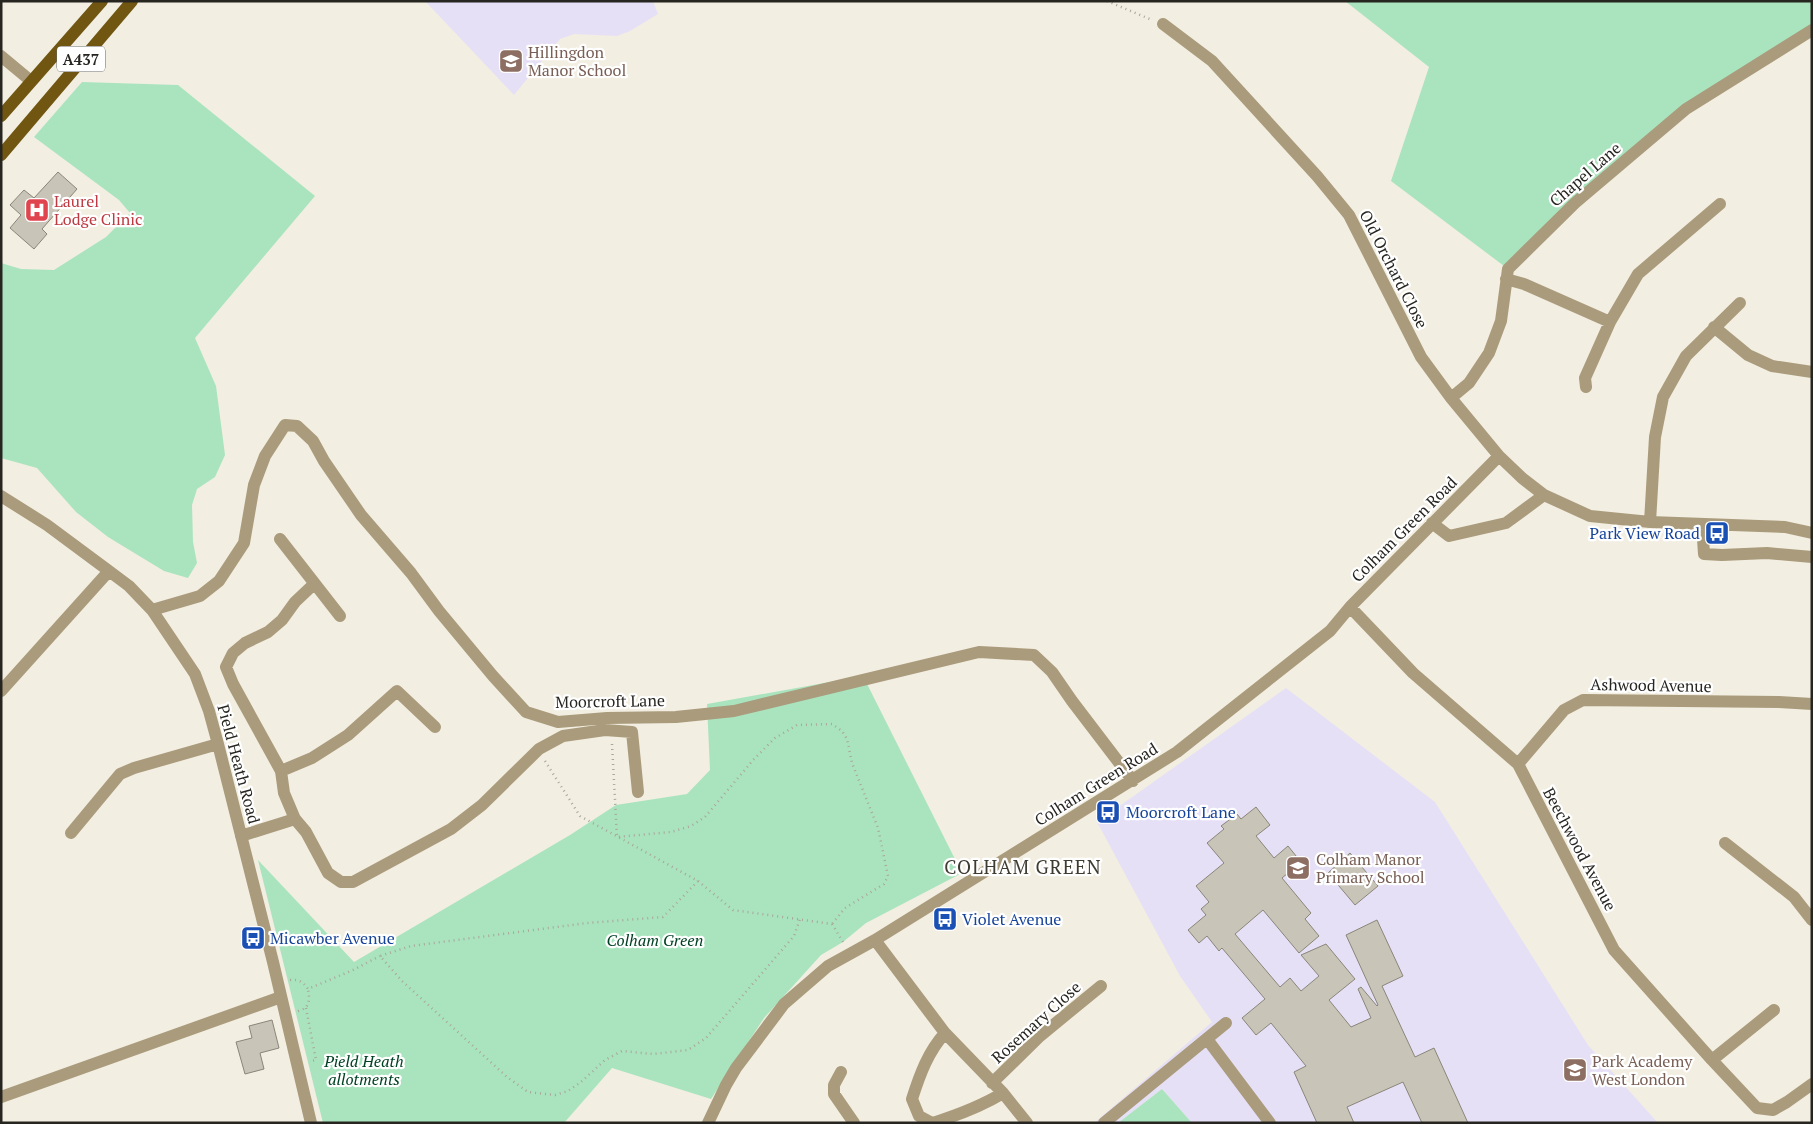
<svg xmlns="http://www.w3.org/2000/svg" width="1813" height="1124" font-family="'PT Serif',serif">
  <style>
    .education { fill: #e6e0f6 }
    .green { fill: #aae4be }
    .building { fill: #c8c5b8; stroke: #89857a }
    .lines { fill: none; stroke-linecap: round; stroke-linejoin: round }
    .path { stroke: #a9a69c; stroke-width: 2.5; stroke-dasharray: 1 4; stroke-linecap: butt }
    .minor { stroke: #aa9b7c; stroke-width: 12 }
    .major { stroke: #705611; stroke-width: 12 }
    .labels { text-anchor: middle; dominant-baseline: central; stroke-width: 4.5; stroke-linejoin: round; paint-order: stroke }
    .shield { fill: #fff; stroke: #676663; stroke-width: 1 }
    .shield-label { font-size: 15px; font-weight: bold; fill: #262520 }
    .education-label { font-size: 16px; fill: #785e54; stroke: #fff; text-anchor: start }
    .street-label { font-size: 16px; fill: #262520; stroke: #fff }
    .health-label { font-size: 16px; fill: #be3a42; stroke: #fff; text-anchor: start }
    .transit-label { font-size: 16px; fill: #164399; stroke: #fff; text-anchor: start }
    .park-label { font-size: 16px; font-style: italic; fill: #014123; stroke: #fff }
    .quarter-label { font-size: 19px; letter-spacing: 1px; fill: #3e3b30; stroke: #fff }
  </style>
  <rect width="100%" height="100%" fill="#f2eee1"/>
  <!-- education -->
  <path class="education" d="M425,1H653L658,14L630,31L617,36L574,34L560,39L514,95Z
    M1286,688L1435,802L1588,1045L1658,1123H1192L1162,1089L1118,1123H1094L1212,1022L1180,976L1097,822Z"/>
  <!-- green -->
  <path class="green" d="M1345,1H1812V30L1686,109L1508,269L1391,181L1429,67Z
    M82,82L178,85L315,196L195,338L216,386L225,455L215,477L197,489L192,505L193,542L197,563L188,578L164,571L108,537L76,512L37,468L1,458V263L21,269L54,270L106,237L130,213L119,200L34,137Z
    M863,676L962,873L866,923L843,942L821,955L764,1018L711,1099L612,1068L564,1123H323L258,860L354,962L570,835L616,805L687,794L710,770L707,704Z
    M1162,1089L1192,1123H1118Z"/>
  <!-- building -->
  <path class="building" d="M58,172L77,189L42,229L47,234L34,249L10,228L21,215L10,205L24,190L34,198Z
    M1256,807L1270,825L1256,836L1274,858L1288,846L1301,862L1282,878L1311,913L1305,919L1319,936L1299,953L1263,910L1235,934L1280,987L1290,978L1301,991L1319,976L1301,955L1326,944L1355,979L1329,1000L1351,1027L1371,1018L1358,989L1361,987L1377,1006L1378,1005L1346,935L1377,920L1403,976L1382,986L1415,1057L1434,1048L1468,1123H1422L1403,1082L1347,1107L1354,1123H1317L1294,1072L1306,1066L1271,1023L1256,1035L1242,1018L1265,999L1222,948L1219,951L1207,936L1199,943L1188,930L1206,915L1201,909L1209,902L1196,886L1224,863L1207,843L1224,829L1221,826L1237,814L1241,819Z
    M1350,853L1378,886L1355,905L1328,873Z
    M272,1020L279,1048L260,1053L264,1069L245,1074L236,1042L252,1038L249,1026Z"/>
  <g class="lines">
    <!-- path -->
    <path class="path" d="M1107,1L1152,20
      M612,744L617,837L671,832L691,826L705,817L754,759L775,738L797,725L832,724L842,731L847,739L852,763L878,828L888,876L884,884L845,908L832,924
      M545,761L580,816L698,881L733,910L832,924
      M698,881L663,917L587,923L411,946L380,956L402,981L507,1077L528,1092L555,1095L568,1091L581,1082L605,1060L622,1051L653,1054L688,1050L706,1038L794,936L800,919
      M832,924L843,942
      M290,980C299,979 303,982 308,989L353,970L380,956
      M306,1008L316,1060L311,1061
      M298,1011C310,1008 310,1000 308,989"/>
    <!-- minor -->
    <path class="minor" d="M1163,24L1212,61L1317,176L1349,215L1421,357L1451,398L1499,456L1522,478L1544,495L1590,516L1650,522L1785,527L1812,533
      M1,56L31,81
      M1506,279L1524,284L1610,322L1638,274L1720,204
      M1714,327L1748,355L1772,366L1812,372
      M1586,387L1585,378L1610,322
      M1451,398L1469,383L1489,353L1501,321L1508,269L1575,203L1686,109L1812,30
      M1,496L47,525L109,571L129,586L152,610L195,674L209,711L218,744L273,962L311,1123
      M1650,522L1655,437L1663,397L1686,356L1740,303
      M1432,523L1449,536L1506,523L1544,495
      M1702,524L1704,554L1722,555L1767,553L1812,557
      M280,539L340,616
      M314,584L295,602L282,620L268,632L245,643L233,653L226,667L233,684L281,771L284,793L295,819L306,832L328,873L341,882H353L451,829L482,805L539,749L563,736L605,730L632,732L638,792
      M1350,607L1413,673L1518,764L1614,950L1712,1060L1757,1108L1773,1110L1787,1102L1812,1084
      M152,610L200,596L219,581L244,543L254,485L265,456L285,425L297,426L313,441L324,461L361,515L411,573L439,611L493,676L526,712L558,722L607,718L676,717L734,711L979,652L1034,655L1052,672L1072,701L1133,781
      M1,691L109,571
      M1518,764L1564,710L1583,700L1779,702L1812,704
      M281,771L312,758L348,735L397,691L435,727
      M71,833L120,774L134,768L218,744
      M241,836L295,819
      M1725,843L1794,897L1812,920
      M875,940L945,1033L1003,1093L1027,1123
      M1207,1039L1270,1123
      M1712,1060L1774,1010
      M841,1072L834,1085V1094L854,1123
      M992,1083L1040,1036L1101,986
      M1,1097L281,997
      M708,1123L726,1085L736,1068L784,1004L828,966L875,940L1177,752L1330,631L1350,607L1499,456
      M932,1123L919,1116L912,1099C920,1074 928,1052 945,1033
      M933,1123C958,1115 980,1107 1003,1093
      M1104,1123L1226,1023"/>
    <!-- major -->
    <path class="major" d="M1,116L102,1
      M1,155L132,1"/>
  </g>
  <!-- icons -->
  <defs>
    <symbol id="school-square" viewBox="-11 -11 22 22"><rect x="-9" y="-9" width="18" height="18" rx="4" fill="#8d6e63" stroke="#fff"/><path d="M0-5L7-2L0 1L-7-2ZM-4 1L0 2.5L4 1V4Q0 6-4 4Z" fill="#fff"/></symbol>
    <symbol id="hospital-square" viewBox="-11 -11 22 22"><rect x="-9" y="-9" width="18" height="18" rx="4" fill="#e0444e" stroke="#fff"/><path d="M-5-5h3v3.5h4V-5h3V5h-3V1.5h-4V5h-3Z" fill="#fff"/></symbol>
    <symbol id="bus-square" viewBox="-11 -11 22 22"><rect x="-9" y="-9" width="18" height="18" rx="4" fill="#1a4fb4" stroke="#fff"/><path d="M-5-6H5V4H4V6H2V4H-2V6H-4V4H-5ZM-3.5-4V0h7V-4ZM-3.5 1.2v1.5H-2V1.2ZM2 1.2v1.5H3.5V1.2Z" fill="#fff"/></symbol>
  </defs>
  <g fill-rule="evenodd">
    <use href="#school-square" x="497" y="47" width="28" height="28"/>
    <use href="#hospital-square" x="23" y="196" width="28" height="28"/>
    <use href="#bus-square" x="1703" y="519" width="28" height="28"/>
    <use href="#bus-square" x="1094" y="798" width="28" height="28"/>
    <use href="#school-square" x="1284" y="854" width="28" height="28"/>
    <use href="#bus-square" x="931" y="905" width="28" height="28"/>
    <use href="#bus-square" x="239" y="924" width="28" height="28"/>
    <use href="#school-square" x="1561" y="1056" width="28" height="28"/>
  </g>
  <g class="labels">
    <!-- shield labels -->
    <rect class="shield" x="57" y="46.5" width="48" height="25" rx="4"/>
    <g class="shield-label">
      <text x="81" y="59">A437</text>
    </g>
    <!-- education labels -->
    <g class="education-label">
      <text x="528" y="52">Hillingdon<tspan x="528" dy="18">Manor School</tspan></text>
      <text x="1316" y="859">Colham Manor<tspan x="1316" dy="18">Primary School</tspan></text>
      <text x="1592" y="1061">Park Academy<tspan x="1592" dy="18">West London</tspan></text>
    </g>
    <!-- street labels -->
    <g class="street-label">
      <text transform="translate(1585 174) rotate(-41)">Chapel Lane</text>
      <text transform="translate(1394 269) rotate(63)">Old Orchard Close</text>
      <text transform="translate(1404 529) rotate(-45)">Colham Green Road</text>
      <text transform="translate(1651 685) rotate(1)">Ashwood Avenue</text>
      <text transform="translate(610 701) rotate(-1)">Moorcroft Lane</text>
      <text transform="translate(239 764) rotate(75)">Pield Heath Road</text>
      <text transform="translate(1096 784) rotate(-32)">Colham Green Road</text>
      <text transform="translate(1580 849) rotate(62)">Beechwood Avenue</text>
      <text transform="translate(1036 1022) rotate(-42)">Rosemary Close</text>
    </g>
    <!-- health labels -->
    <g class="health-label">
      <text x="54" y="201">Laurel<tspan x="54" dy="18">Lodge Clinic</tspan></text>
    </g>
    <!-- transit labels -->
    <g class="transit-label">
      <text x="1700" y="533" text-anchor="end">Park View Road</text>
      <text x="1126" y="812">Moorcroft Lane</text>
      <text x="962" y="919">Violet Avenue</text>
      <text x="270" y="938">Micawber Avenue</text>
    </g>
    <!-- park labels -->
    <g class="park-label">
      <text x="655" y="940">Colham Green</text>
      <text x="364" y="1061">Pield Heath<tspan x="364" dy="18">allotments</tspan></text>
    </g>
    <!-- quarter labels -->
    <g class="quarter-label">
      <text x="1023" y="866">COLHAM GREEN</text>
    </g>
  </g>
  <!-- border -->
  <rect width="1813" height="1124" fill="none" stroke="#262520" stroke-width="5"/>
</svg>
